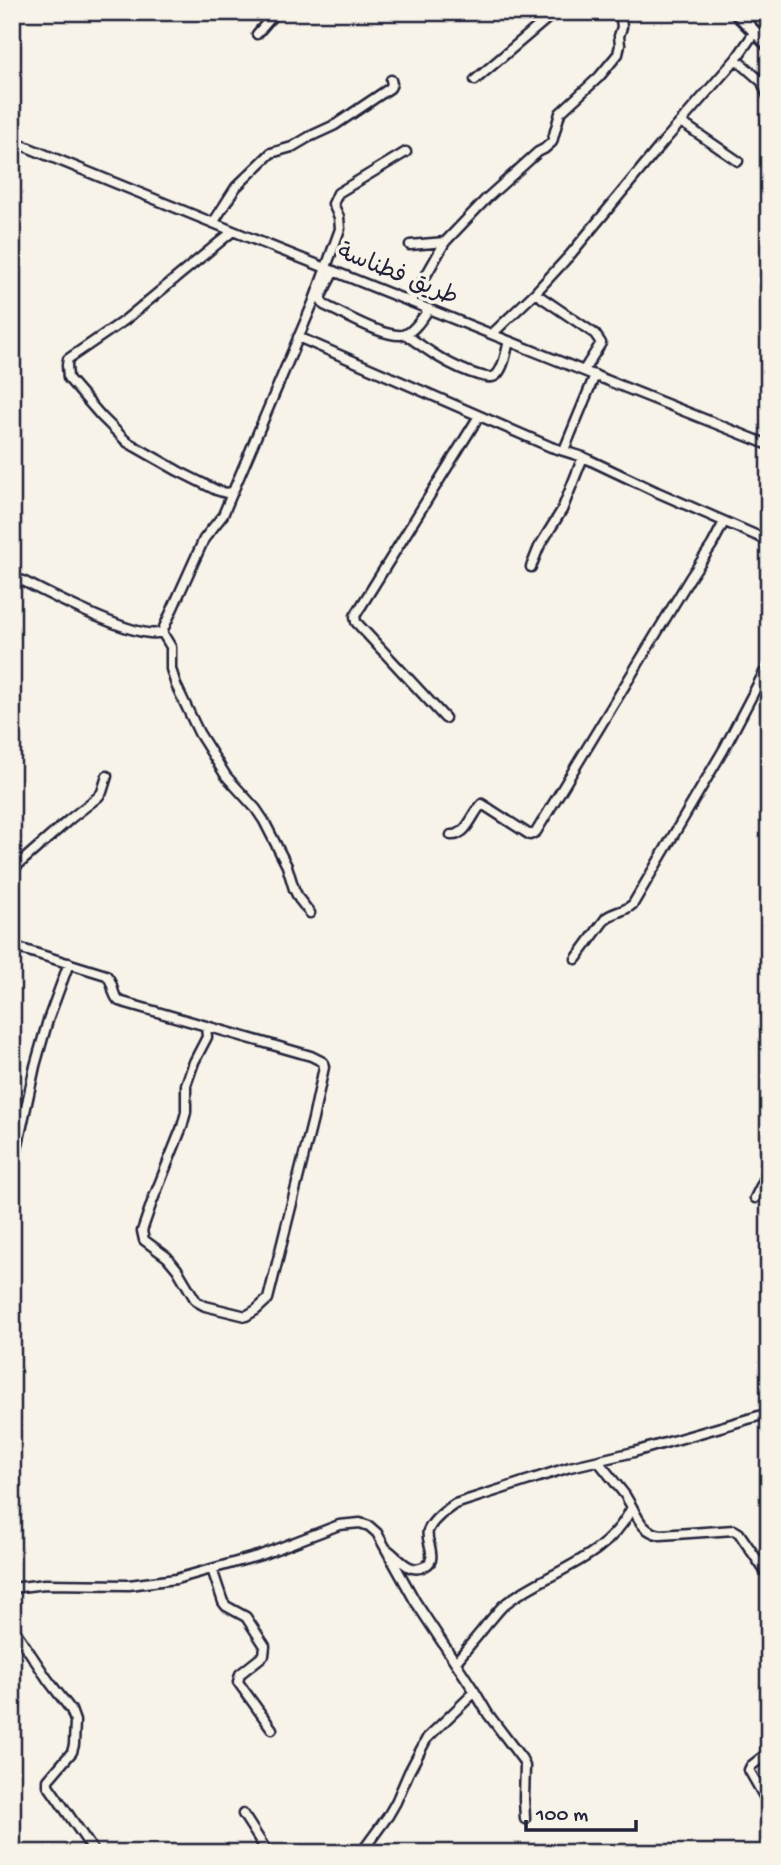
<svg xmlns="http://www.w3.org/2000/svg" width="781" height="1865" font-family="'Gochi Hand','Playpen Sans Arabic',sans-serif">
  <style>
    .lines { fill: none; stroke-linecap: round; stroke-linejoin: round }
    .minor-casing { stroke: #22223b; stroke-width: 13 }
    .tertiary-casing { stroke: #22223b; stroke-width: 16 }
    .minor { stroke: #f7f3e8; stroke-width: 8 }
    .tertiary { stroke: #f7f3e8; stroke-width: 10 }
    .labels { text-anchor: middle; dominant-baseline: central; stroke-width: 7; stroke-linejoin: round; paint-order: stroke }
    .street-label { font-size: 24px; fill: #22223b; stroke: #f7f3e8 }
  </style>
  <rect width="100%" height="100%" fill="#f7f3e8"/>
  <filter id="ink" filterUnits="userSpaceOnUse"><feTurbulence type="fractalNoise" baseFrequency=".0143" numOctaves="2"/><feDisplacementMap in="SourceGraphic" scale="14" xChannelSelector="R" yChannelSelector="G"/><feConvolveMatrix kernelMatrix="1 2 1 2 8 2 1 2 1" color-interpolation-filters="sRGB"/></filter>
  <g filter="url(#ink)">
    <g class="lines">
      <defs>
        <path id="minor" d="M257,34L276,12
          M736,59L762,82L769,99
          M475,80L555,12
          M769,115L767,122L769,129
          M681,122L738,161
          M12,141L233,231L769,445
          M213,223L236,187L271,153L292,147L309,137L335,125L390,88L392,84L391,80
          M410,245L445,242
          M334,271L321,296V300L324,305C342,313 389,341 406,334C415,330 423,317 429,309
          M535,293L595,334L601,343L584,370
          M411,302L445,242L487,198L538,152L544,149L552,142L560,113L599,77L618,54L620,45L619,36L622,27L621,19L616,12
          M405,334C428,351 451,367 478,375C483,376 490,379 495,376C504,370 506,351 509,341
          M492,334L535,293L570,255L665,140L736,59L754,33
          M298,337L551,447L583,457L657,492L769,541
          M564,450L595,375
          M232,492L226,493L216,490L178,471L127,442L101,416L68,378L67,365L68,359L125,320L233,231
          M531,567L539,547L562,510L583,457
          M12,579L23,581C47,593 139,642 162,632
          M162,632L204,539L223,515L313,303L340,229L339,217L333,204L338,193L406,152
          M162,632L171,647V669L176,685L199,733L226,776L256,809L264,821L287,866L294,889L299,899L310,913
          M445,718L356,622L355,616L479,416
          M451,835C467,836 472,814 482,804L530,835L536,832L690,578L712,545L724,522
          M12,870L70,819L98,797L102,792L107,776
          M12,946L106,975C115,983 111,995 119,1001L311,1056L323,1062L324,1067L313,1119L268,1299L256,1310L246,1316L205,1306L196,1301L177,1269L167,1257L144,1240L142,1231L152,1202L182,1127L186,1112V1085L194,1062L207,1037L206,1026
          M576,959L606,918C615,911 625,912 633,904L724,749L769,663
          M12,1172L35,1066L48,1020L69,963
          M755,1198L769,1170
          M632,1507C639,1521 644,1532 661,1535L734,1530L739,1533L769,1577
          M388,1550C399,1558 410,1575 425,1566C431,1563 432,1558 431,1553C431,1546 426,1538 428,1531C432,1520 446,1510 455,1504L570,1467L634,1452L769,1413
          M212,1569L223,1602L226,1606L246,1617L265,1646L264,1655L240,1674L238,1682L272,1729
          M12,1588L45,1584L129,1585L176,1579L261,1555L339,1525L360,1523L369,1526L377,1533L415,1601L475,1692L427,1738L409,1772L396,1802L388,1816L361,1853
          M12,1626L48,1680L71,1710L75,1721L74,1745L72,1752L48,1780V1785L95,1853
          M456,1662C466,1649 477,1637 487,1624C493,1618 498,1610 505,1604C547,1571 607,1561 632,1507L625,1495L598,1461
          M475,1692L488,1714L522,1759L525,1766L524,1799L525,1819
          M769,1752L751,1766L749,1770L769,1805
          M243,1814L268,1853"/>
        <path id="tertiary" d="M735,12L769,46"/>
      </defs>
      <!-- minor casing -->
      <use href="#minor" class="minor-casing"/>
      <!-- tertiary casing -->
      <use href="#tertiary" class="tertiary-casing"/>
      <!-- minor -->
      <use href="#minor" class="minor"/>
      <!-- tertiary -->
      <use href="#tertiary" class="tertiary"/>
    </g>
  </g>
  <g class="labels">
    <!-- street labels -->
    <g class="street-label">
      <text transform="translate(397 276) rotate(22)">طريق فطناسة</text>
    </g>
  </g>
  <!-- margin -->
  <rect width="781" height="1865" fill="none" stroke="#f7f3e8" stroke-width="42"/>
  <rect x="21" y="21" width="739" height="1823" fill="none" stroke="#22223b" stroke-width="2.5" filter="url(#ink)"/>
  <!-- scale -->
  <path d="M526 1820v10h110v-10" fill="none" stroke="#22223b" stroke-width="3.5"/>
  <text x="536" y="1820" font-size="21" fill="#22223b" stroke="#f7f3e8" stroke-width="5" paint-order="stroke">100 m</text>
</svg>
